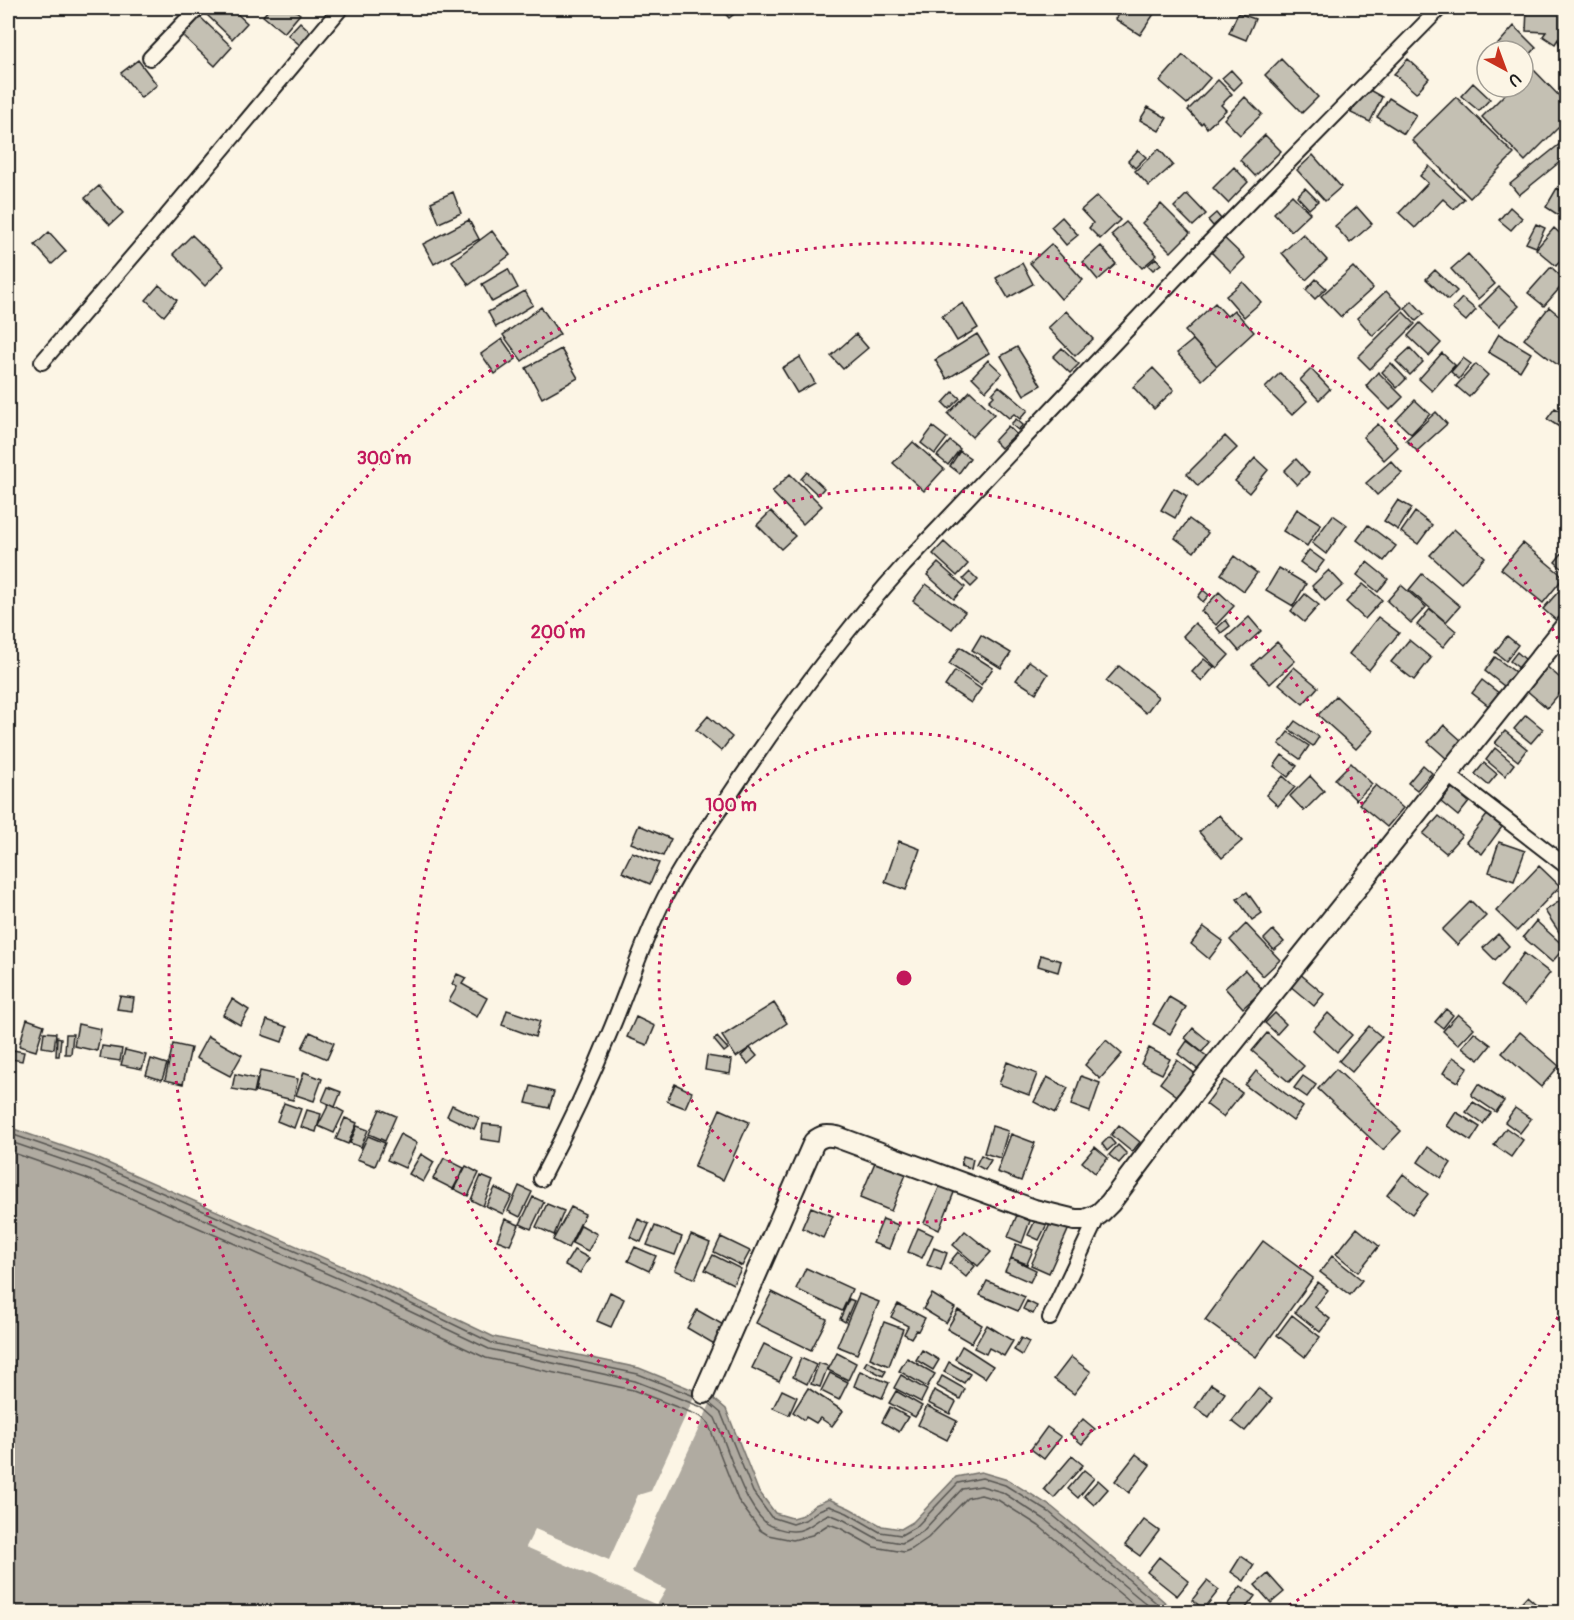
<svg xmlns="http://www.w3.org/2000/svg" width="1574" height="1620" font-family="Pangolin,sans-serif">
  <style>
    .water { fill: #b0aba1; stroke: #75726c; stroke-width: 1.5 }
    .pier { fill: #fcf5e5 }
    .lines { fill: none; stroke-linecap: round; stroke-linejoin: round }
    .shore { stroke: #575551; stroke-width: 1.5 }
    .building { fill: #c4c0b3; stroke: #1c1c1c; stroke-width: 1.5 }
    .street-casing { stroke: #1c1c1c; stroke-width: 18 }
    .secondary-casing { stroke: #1c1c1c; stroke-width: 24 }
    .street { stroke: #fcf5e5; stroke-width: 14 }
    .secondary { stroke: #fcf5e5; stroke-width: 20 }
    .ring { fill: none; stroke: #c2185b; stroke-width: 3; stroke-dasharray: 3 6 }
    .centre { fill: #c2185b; stroke: #fcf5e5; stroke-width: 3 }
    .ring-label { font-size: 18px; text-anchor: middle; font-weight: bold; fill: #c2185b; stroke: #fcf5e5; stroke-width: 4.5; stroke-linejoin: round; paint-order: stroke }
  </style>
  <rect width="100%" height="100%" fill="#fcf5e5"/>
  <filter id="ink" filterUnits="userSpaceOnUse"><feTurbulence type="fractalNoise" baseFrequency=".0167" numOctaves="2"/><feDisplacementMap in="SourceGraphic" scale="12" xChannelSelector="R" yChannelSelector="G"/><feConvolveMatrix kernelMatrix="1 2 1 2 8 2 1 2 1" color-interpolation-filters="sRGB"/></filter>
  <g filter="url(#ink)">
    <!-- water -->
    <path class="water" d="M8,1127L94,1157L374,1280L494,1337L639,1368L713,1398L726,1409L758,1490L775,1513L792,1518L803,1515L815,1505L829,1499L849,1508L882,1526L901,1529L913,1522L956,1477L981,1472L1008,1480L1052,1507L1143,1583L1176,1612H8Z"/>
    <!-- pier -->
    <path class="pier" d="M697,1391L713,1398L632,1572L666,1590L657,1605L526,1547L535,1529L609,1560L638,1495L651,1491Z"/>
    <g class="lines">
      <!-- shore -->
      <path class="shore" d="M8,1133L92,1162L372,1285L492,1343L638,1374L694,1396
        M8,1141L89,1169L369,1292L489,1349L635,1381L699,1406L705,1409L715,1418C728,1448 742,1501 765,1522C771,1527 784,1531 792,1531C807,1532 816,1519 829,1514L844,1520L878,1539L902,1543L922,1532L962,1489L981,1486L1002,1492L1044,1519L1156,1612
        M8,1151L85,1178L365,1301L486,1358L633,1390L700,1416L708,1423L738,1500L760,1530L768,1535L793,1540L812,1535L829,1524L840,1528L874,1547L904,1552L912,1549L928,1538L967,1498L981,1495L998,1500L1039,1526L1142,1612
        M709,1403L721,1413L753,1492L771,1517L793,1524L805,1520L819,1510L829,1506L847,1513L880,1532L901,1535L917,1526L958,1483L982,1478L1005,1485L1049,1512L1167,1612"/>
    </g>
    <!-- building -->
    <path class="building" d="M212,8H231L247,23L232,39L206,14Z
      M270,8H292L300,14L284,33L263,16Z
      M720,8H742L729,18Z
      M1122,8H1158L1140,35L1115,19Z
      M1527,8H1566V51L1562,53L1558,39L1555,44L1543,36L1546,32L1526,31Z
      M1238,13L1255,19L1246,40L1229,33Z
      M200,17L232,47L215,66L183,36Z
      M300,22L312,33L300,45L288,35Z
      M1514,26L1536,48L1526,59L1523,56V51H1492Z
      M1183,55L1210,78L1187,104L1160,81Z
      M1281,59L1318,97L1302,113L1265,75Z
      M1408,59L1429,78L1416,93L1394,74Z
      M138,60L157,85L141,98L121,73Z
      M1532,68L1566,103V120L1525,161L1482,117L1512,87H1523V76Z
      M1231,70L1242,82L1234,90L1222,78Z
      M1218,80L1232,94L1221,105L1226,110L1207,128L1203,122L1201,124L1188,110Z
      M1473,83L1490,99L1479,111L1461,96Z
      M1364,87L1382,97L1370,122L1351,113Z
      M1245,97L1262,114L1240,135L1224,119Z
      M1456,97L1514,154L1470,198L1412,140Z
      M1389,98L1416,115L1404,134L1377,117Z
      M1148,107L1167,118L1159,131L1140,120Z
      M1265,135L1281,151L1255,176L1240,160Z
      M1566,139V157L1519,195L1510,184Z
      M1159,149L1173,165L1149,186L1135,171Z
      M1138,150L1146,157L1135,168L1128,161Z
      M1313,155L1341,187L1325,201L1297,170Z
      M1429,166L1464,199L1454,209L1443,199L1415,228L1399,213L1428,183L1420,176Z
      M1234,167L1248,182L1228,203L1213,188Z
      M99,186L123,213L110,225L85,198Z
      M1305,188L1318,201L1309,209L1297,196Z
      M1557,188L1566,194V220L1546,207Z
      M453,192L461,213L439,223L431,202Z
      M1187,194L1206,214L1193,226L1174,207Z
      M1292,195L1310,213L1291,231L1274,213Z
      M1097,196L1120,220L1100,239L1089,228L1093,223L1081,210Z
      M1161,204L1190,233L1171,252L1142,223Z
      M1357,207L1372,224L1350,243L1335,226Z
      M1510,207L1522,218L1511,230L1499,220Z
      M1216,213L1221,219L1213,226L1208,220Z
      M1062,217L1078,235L1066,245L1051,227Z
      M469,220L479,239L434,264L423,244Z
      M1126,222L1157,255L1142,268L1111,235Z
      M1536,224L1545,228L1536,247L1526,243Z
      M1554,228L1566,239V254L1556,266L1536,249Z
      M492,231L510,255L469,285L452,261Z
      M49,232L66,251L52,264L35,245Z
      M1303,234L1327,260L1306,280L1282,253Z
      M192,235L224,266L205,286L173,254Z
      M1222,236L1245,258L1231,272L1209,250Z
      M1051,244L1083,280L1061,299L1030,263Z
      M1101,246L1116,264L1098,280L1083,262Z
      M1468,254L1495,284L1478,299L1451,269Z
      M1156,258L1161,264L1153,270L1148,265Z
      M1022,263L1033,284L1008,298L996,278Z
      M1353,267L1373,288L1341,317L1321,296Z
      M1551,267L1566,281L1544,306L1528,293Z
      M508,269L518,288L492,302L482,284Z
      M1435,270L1457,291L1448,300L1426,279Z
      M1316,279L1326,288L1315,299L1306,290Z
      M1243,282L1261,302L1244,317L1226,296Z
      M159,285L177,300L164,316L146,300Z
      M1499,287L1519,306L1499,326L1479,307Z
      M525,291L533,305L496,327L488,312Z
      M1386,291L1403,308L1373,336L1357,318Z
      M1462,298L1476,310L1466,321L1452,309Z
      M1412,301L1424,314L1416,321L1405,308Z
      M963,303L978,328L957,341L942,316Z
      M1215,303L1227,316L1234,310L1254,332L1217,366L1185,331Z
      M541,307L560,334L522,361L503,335Z
      M1549,307L1566,321V355L1559,366L1524,339Z
      M1066,311L1093,339L1075,356L1048,328Z
      M1403,312L1415,324L1370,369L1358,357Z
      M1420,323L1441,343L1429,356L1408,336Z
      M856,334L868,348L843,369L831,356Z
      M977,334L989,353L947,379L935,360Z
      M1499,334L1531,353L1520,371L1488,352Z
      M502,339L516,359L495,374L481,354Z
      M1193,340L1217,366L1202,380L1177,353Z
      M1017,347L1041,385L1024,395L1001,356Z
      M1062,348L1079,364L1070,373L1053,357Z
      M1410,348L1423,362L1410,375L1396,361Z
      M561,349L578,378L542,398L526,368Z
      M1442,353L1455,365L1432,391L1419,379Z
      M800,357L815,383L797,393L782,368Z
      M1463,358L1471,364L1459,379L1451,372Z
      M988,360L1002,373L986,391L972,377Z
      M1391,363L1406,379L1397,388L1382,372Z
      M1476,364L1488,375L1469,397L1456,386Z
      M1153,368L1174,390L1154,409L1133,387Z
      M1311,369L1330,389L1319,400L1300,380Z
      M1378,372L1403,397L1390,410L1366,386Z
      M1280,373L1307,401L1292,415L1265,388Z
      M999,386L1028,410L1020,419L1014,414L1009,418L989,401L994,396L992,394Z
      M970,391L994,414L972,437L948,414Z
      M953,392L960,398L949,409L943,403Z
      M1415,400L1430,414L1411,434L1396,420Z
      M1555,408L1566,415V438L1561,434L1564,430L1547,419Z
      M1436,412L1447,424L1417,451L1406,440Z
      M1016,419L1023,425L1018,430L1011,424Z
      M1378,424L1398,447L1384,460L1363,437Z
      M1008,426L1016,434L1001,448L994,441Z
      M933,427L947,438L935,454L921,443Z
      M1225,436L1237,448L1198,486L1187,474Z
      M950,441L960,449L948,465L937,456Z
      M913,442L944,469L924,491L893,463Z
      M960,451L970,458L959,473L950,466Z
      M1255,458L1268,470L1249,493L1235,481Z
      M1296,459L1309,473L1297,485L1284,471Z
      M1391,461L1402,473L1377,495L1366,483Z
      M807,472L824,488L818,495L801,479Z
      M790,474L822,506L803,524L772,492Z
      M1174,488L1187,496L1175,518L1161,510Z
      M1398,500L1412,508L1398,530L1384,521Z
      M1297,509L1321,524L1307,546L1283,531Z
      M771,511L795,536L781,549L757,525Z
      M1415,512L1432,525L1418,544L1401,532Z
      M1333,515L1347,525L1326,554L1312,543Z
      M1189,519L1208,533L1194,552L1175,538Z
      M1368,525L1396,546L1384,561L1357,540Z
      M1454,529L1485,557L1461,583L1430,555Z
      M944,542L968,564L957,576L933,554Z
      M1523,543L1564,577L1543,603L1501,569Z
      M1566,548V572L1555,562Z
      M1309,550L1324,561L1315,573L1300,562Z
      M1234,556L1257,573L1244,591L1221,574Z
      M1367,562L1388,579L1378,592L1357,575Z
      M938,563L965,587L954,599L927,575Z
      M1279,568L1306,584L1293,606L1266,590Z
      M1329,570L1343,585L1325,601L1312,586Z
      M970,572L978,580L971,587L963,579Z
      M1422,574L1460,606L1446,622L1409,590Z
      M1566,583V613L1558,622L1543,609Z
      M926,584L965,612L952,629L913,601Z
      M1363,584L1382,600L1365,619L1346,602Z
      M1401,585L1426,607L1411,623L1387,601Z
      M1203,590L1209,595L1203,602L1198,597Z
      M1219,592L1234,606L1216,625L1201,611Z
      M1305,594L1319,605L1304,622L1291,611Z
      M1430,609L1456,631L1443,647L1417,625Z
      M1249,617L1261,631L1239,651L1227,637Z
      M1378,617L1399,633L1369,670L1349,654Z
      M1226,620L1230,626L1221,633L1217,628Z
      M1195,623L1229,655L1217,668L1183,636Z
      M981,635L1011,653L1001,668L972,650Z
      M1507,636L1518,645L1506,661L1495,652Z
      M1409,640L1431,658L1414,680L1391,662Z
      M1277,642L1295,661L1270,684L1252,665Z
      M960,647L993,668L981,685L949,664Z
      M1517,652L1526,660L1519,668L1510,661Z
      M1495,657L1515,672L1504,686L1485,671Z
      M1204,659L1214,667L1202,681L1192,672Z
      M1029,661L1048,674L1036,693L1016,680Z
      M1119,666L1158,697L1146,713L1106,681Z
      M1546,666L1566,683V686L1547,708L1525,689Z
      M1294,667L1318,687L1303,704L1279,684Z
      M955,671L981,689L971,703L945,686Z
      M1482,680L1500,694L1490,707L1472,693Z
      M1336,696L1373,731L1356,749L1318,715Z
      M1526,715L1543,729L1531,743L1514,729Z
      M708,716L732,737L721,751L696,730Z
      M1295,721L1319,737L1313,746L1289,729Z
      M1444,725L1463,742L1447,759L1428,742Z
      M1505,731L1527,749L1518,761L1495,743Z
      M1288,732L1309,746L1300,759L1279,744Z
      M1495,748L1514,764L1505,776L1486,760Z
      M1282,755L1297,766L1288,777L1274,766Z
      M1351,763L1372,784L1356,800L1335,779Z
      M1484,763L1497,774L1488,785L1475,774Z
      M1423,765L1432,773L1417,790L1408,783Z
      M1283,776L1295,787L1278,806L1266,795Z
      M1310,776L1324,791L1304,811L1290,796Z
      M1376,785L1403,808L1387,827L1359,804Z
      M1452,788L1469,802L1458,816L1441,802Z
      M1219,815L1242,841L1222,858L1199,832Z
      M1487,815L1502,827L1482,854L1466,842Z
      M1439,816L1462,835L1446,853L1423,834Z
      M639,825L671,839L663,856L631,843Z
      M899,841L920,849L906,890L885,882Z
      M1499,842L1525,851L1514,881L1489,872Z
      M632,852L659,863L650,884L622,872Z
      M1539,866L1560,886L1517,931L1496,911Z
      M1247,892L1262,913L1252,920L1237,899Z
      M1566,897V931L1561,935L1545,911Z
      M1471,901L1486,916L1457,945L1442,930Z
      M1536,921L1565,947L1552,962L1523,937Z
      M1246,924L1280,960L1263,976L1230,940Z
      M1204,927L1223,941L1209,959L1191,944Z
      M1273,930L1284,942L1274,950L1264,939Z
      M1498,934L1509,946L1495,960L1483,948Z
      M1524,953L1550,973L1525,1005L1500,986Z
      M1041,955L1061,961L1058,972L1038,966Z
      M1245,970L1263,990L1243,1008L1225,988Z
      M1299,973L1324,994L1314,1006L1289,985Z
      M457,974L466,978L462,984L487,998L477,1017L449,1001L457,987L452,984Z
      M120,996L134,998L132,1011L117,1009Z
      M1169,997L1186,1007L1170,1034L1153,1024Z
      M232,999L249,1010L240,1025L223,1015Z
      M774,1003L787,1023L736,1057L722,1036Z
      M1446,1009L1453,1015L1443,1028L1435,1022Z
      M507,1010L540,1021L535,1037L502,1025Z
      M1275,1013L1286,1024L1277,1034L1265,1023Z
      M1328,1013L1352,1035L1337,1052L1313,1030Z
      M1458,1014L1474,1028L1458,1045L1443,1031Z
      M636,1017L655,1026L647,1045L627,1037Z
      M27,1019L44,1025L36,1051L19,1046Z
      M267,1020L287,1027L282,1042L262,1035Z
      M78,1024L101,1029L97,1051L74,1046Z
      M1369,1026L1382,1037L1352,1072L1339,1061Z
      M1193,1028L1210,1042L1202,1052L1185,1038Z
      M44,1032L56,1033L54,1049L42,1047Z
      M310,1032L334,1043L327,1059L302,1048Z
      M1474,1032L1491,1045L1479,1060L1462,1047Z
      M1520,1032L1559,1066L1541,1087L1502,1053Z
      M1267,1033L1304,1066L1289,1082L1252,1051Z
      M66,1034H73L71,1054H65Z
      M208,1036L242,1055L230,1076L196,1058Z
      M57,1037L61,1038L59,1056H56Z
      M717,1037L728,1049L724,1052L714,1040Z
      M1106,1040L1122,1054L1100,1079L1085,1065Z
      M1187,1041L1209,1058L1200,1071L1178,1054Z
      M173,1044L191,1048L183,1084L165,1080Z
      M102,1046L122,1049L120,1061L100,1058Z
      M750,1048L757,1056L748,1064L741,1056Z
      M1149,1048L1170,1059L1162,1074L1141,1064Z
      M13,1050L24,1052L22,1061L11,1059Z
      M125,1050L146,1055L142,1069L121,1065Z
      M707,1056L732,1060L730,1074L705,1070Z
      M1453,1057L1468,1067L1458,1082L1443,1073Z
      M151,1059L167,1064L162,1080L146,1075Z
      M1177,1060L1198,1076L1180,1098L1160,1083Z
      M1007,1062L1037,1074L1029,1095L999,1084Z
      M1336,1069L1401,1131L1383,1150L1318,1089Z
      M260,1071L298,1079L293,1100L255,1091Z
      M1256,1071L1303,1107L1293,1121L1245,1085Z
      M304,1072L322,1079L314,1101L296,1095Z
      M235,1074L257,1079L254,1093L232,1089Z
      M1081,1076L1100,1083L1090,1112L1071,1105Z
      M1303,1076L1316,1085L1307,1097L1294,1088Z
      M1047,1077L1068,1088L1055,1113L1034,1102Z
      M1224,1080L1242,1093L1223,1117L1206,1104Z
      M675,1084L692,1092L685,1108L667,1101Z
      M1478,1084L1504,1101L1496,1112L1471,1095Z
      M531,1086L554,1092L549,1108L526,1103Z
      M328,1087L341,1092L335,1107L322,1101Z
      M1473,1102L1491,1113L1483,1124L1466,1112Z
      M284,1103L301,1109L294,1128L277,1121Z
      M329,1104L344,1112L334,1133L318,1126Z
      M452,1105L479,1118L474,1129L447,1116Z
      M1515,1108L1531,1119L1520,1133L1505,1122Z
      M380,1109L396,1116L385,1141L369,1134Z
      M720,1109L749,1122L723,1180L694,1167Z
      M307,1110L321,1114L316,1132L301,1127Z
      M1456,1112L1480,1127L1471,1141L1447,1126Z
      M345,1118L357,1123L348,1144L336,1139Z
      M483,1124L502,1126L500,1142L481,1139Z
      M1119,1125L1140,1142L1132,1152L1111,1135Z
      M357,1126L368,1130L361,1147L350,1143Z
      M992,1126L1008,1131L1000,1158L984,1153Z
      M1506,1128L1523,1140L1511,1157L1494,1145Z
      M400,1134L417,1143L405,1168L387,1160Z
      M1011,1134L1035,1143L1021,1181L997,1172Z
      M368,1136L385,1143L375,1166L357,1159Z
      M1109,1137L1115,1144L1107,1151L1102,1144Z
      M1118,1145L1127,1154L1119,1163L1109,1155Z
      M1095,1147L1108,1158L1095,1173L1082,1162Z
      M1428,1147L1451,1163L1441,1178L1418,1162Z
      M421,1154L434,1162L423,1182L409,1174Z
      M981,1155L991,1160L985,1170L976,1165Z
      M963,1156L973,1159L971,1168L961,1165Z
      M444,1158L464,1168L453,1189L433,1179Z
      M876,1160L907,1172L891,1211L860,1198Z
      M466,1166L479,1173L468,1196L454,1189Z
      M1403,1174L1428,1194L1412,1214L1387,1195Z
      M481,1176L493,1181L483,1206L471,1200Z
      M941,1183L955,1190L939,1230L924,1223Z
      M519,1186L532,1192L520,1217L508,1211Z
      M495,1188L512,1196L503,1214L486,1206Z
      M533,1197L544,1202L531,1229L520,1224Z
      M547,1204L564,1211L554,1235L536,1227Z
      M571,1207L585,1214L568,1248L553,1240Z
      M811,1207L833,1216L823,1238L802,1228Z
      M1017,1215L1030,1221L1022,1243L1008,1237Z
      M505,1219L519,1225L510,1245L497,1240Z
      M638,1219L649,1224L641,1242L630,1237Z
      M883,1219L898,1225L889,1249L873,1243Z
      M1036,1219L1047,1224L1039,1240L1028,1235Z
      M1052,1220L1069,1228L1049,1273L1031,1265Z
      M581,1225L597,1234L588,1251L572,1243Z
      M655,1226L682,1237L675,1255L647,1245Z
      M918,1228L933,1235L922,1258L908,1252Z
      M1357,1228L1379,1246L1358,1272L1336,1254Z
      M965,1231L991,1252L978,1266L953,1245Z
      M691,1235L710,1243L695,1279L675,1270Z
      M721,1237L750,1251L742,1266L714,1252Z
      M1263,1241L1313,1278L1256,1357L1205,1320Z
      M1016,1244L1033,1250L1027,1264L1011,1258Z
      M635,1247L656,1256L649,1271L628,1261Z
      M934,1248L947,1253L941,1270L927,1265Z
      M574,1250L589,1258L580,1273L565,1265Z
      M958,1252L975,1266L966,1277L949,1263Z
      M713,1255L741,1269L733,1284L705,1270Z
      M1332,1256L1362,1280L1350,1295L1320,1272Z
      M1011,1258L1036,1270L1030,1282L1005,1271Z
      M806,1268L852,1289L842,1311L796,1289Z
      M987,1281L1025,1297L1018,1311L980,1295Z
      M1318,1282L1328,1290L1315,1307L1330,1319L1320,1332L1295,1312Z
      M610,1292L624,1299L611,1327L597,1321Z
      M772,1292L827,1319L811,1350L756,1323Z
      M859,1294L879,1302L857,1354L837,1346Z
      M932,1294L955,1308L946,1323L923,1309Z
      M849,1299L854,1301L845,1322L840,1319Z
      M1027,1301L1037,1306L1033,1314L1023,1309Z
      M898,1304L925,1318L918,1331L916,1330L911,1338L904,1334L908,1326L891,1317Z
      M697,1310L727,1327L716,1345L687,1328Z
      M958,1310L982,1325L971,1343L947,1329Z
      M1292,1315L1320,1337L1305,1357L1277,1335Z
      M884,1322L903,1329L889,1366L870,1358Z
      M987,1325L1013,1341L1004,1356L989,1348L986,1354L974,1348Z
      M1021,1338L1029,1342L1022,1355L1014,1350Z
      M764,1344L791,1357L779,1381L752,1368Z
      M962,1346L993,1366L985,1378L955,1359Z
      M922,1350L939,1360L933,1370L916,1360Z
      M837,1353L856,1363L848,1380L828,1370Z
      M1071,1357L1091,1372L1074,1394L1054,1379Z
      M801,1358L816,1365L807,1384L793,1377Z
      M907,1358L935,1374L927,1387L899,1371Z
      M867,1361L886,1371L883,1376L864,1366Z
      M949,1362L970,1374L964,1383L944,1372Z
      M819,1363L828,1366L820,1387L811,1384Z
      M860,1371L889,1383L882,1398L854,1386Z
      M830,1373L848,1382L839,1400L821,1391Z
      M901,1375L927,1390L921,1402L894,1388Z
      M942,1376L965,1389L960,1399L937,1386Z
      M1211,1384L1225,1393L1209,1417L1195,1408Z
      M808,1388L843,1411L832,1426L820,1418L816,1423L806,1417L804,1420L793,1412Z
      M1258,1388L1272,1399L1245,1431L1232,1421Z
      M782,1390L797,1397L789,1415L773,1408Z
      M934,1390L956,1402L950,1414L928,1403Z
      M896,1391L922,1406L915,1417L889,1403Z
      M927,1406L957,1421L947,1440L918,1425Z
      M890,1407L908,1417L899,1432L882,1422Z
      M1083,1419L1095,1429L1082,1444L1070,1434Z
      M1047,1427L1061,1437L1044,1459L1031,1449Z
      M1136,1454L1150,1465L1129,1493L1115,1481Z
      M1072,1456L1083,1465L1054,1498L1044,1489Z
      M1084,1470L1094,1478L1078,1498L1068,1489Z
      M1098,1480L1108,1489L1094,1505L1084,1496Z
      M1144,1520L1159,1531L1140,1556L1125,1545Z
      M1241,1556L1254,1565L1244,1581L1231,1572Z
      M1159,1557L1189,1581L1177,1596L1147,1572Z
      M1268,1574L1284,1592L1271,1603L1255,1585Z
      M1207,1581L1219,1590L1204,1609L1192,1600Z
      M1241,1586L1255,1596L1243,1612H1237L1227,1605Z
      M1527,1596L1545,1612H1512Z"/>
    <g class="lines">
      <defs>
        <path id="street" d="M150,58L198,8
          M42,362L155,230L341,8
          M1447,774L1566,866
          M541,1179C567,1130 591,1079 612,1027C630,984 644,938 665,897C684,860 708,827 731,793C784,713 840,636 904,565L1210,242L1440,8
          M1050,1318L1099,1214"/>
        <path id="secondary" d="M704,1393L814,1142C822,1135 827,1135 837,1137L1034,1210L1075,1220H1085L1099,1214L1110,1203L1192,1094L1566,626"/>
      </defs>
      <!-- street casing -->
      <use href="#street" class="street-casing"/>
      <!-- secondary casing -->
      <use href="#secondary" class="secondary-casing"/>
      <!-- street -->
      <use href="#street" class="street"/>
      <!-- secondary -->
      <use href="#secondary" class="secondary"/>
    </g>
  </g>
  <!-- distance rings -->
  <g class="ring">
    <circle cx="904" cy="978" r="245"/>
    <circle cx="904" cy="978" r="490"/>
    <path d="M1566 1301A736 736 0 0 1 1278 1612M530 1612A736 736 0 1 1 1566 655"/>
  </g>
  <circle cx="904" cy="978" r="9" class="centre"/>
  <g class="ring-label">
    <text x="384" y="464">300 m</text>
    <text x="558" y="638">200 m</text>
    <text x="731" y="811">100 m</text>
  </g>
  <!-- margin -->
  <rect width="1574" height="1620" fill="none" stroke="#fcf5e5" stroke-width="30"/>
  <rect x="15" y="15" width="1544" height="1590" fill="none" stroke="#1c1c1c" stroke-width="2" filter="url(#ink)"/>
  <!-- north arrow -->
  <g transform="translate(1505 69) rotate(139)"><circle r="28" fill="#fcf5e5" stroke="#a29e95" stroke-width="1.5"/>
  <path d="M0-4.5L10 22L0 15L-10 22Z" fill="#c8321e"/>
  <text y="-9" font-size="16" font-weight="bold" text-anchor="middle" fill="#1c1c1c">U</text>
  </g>
</svg>
